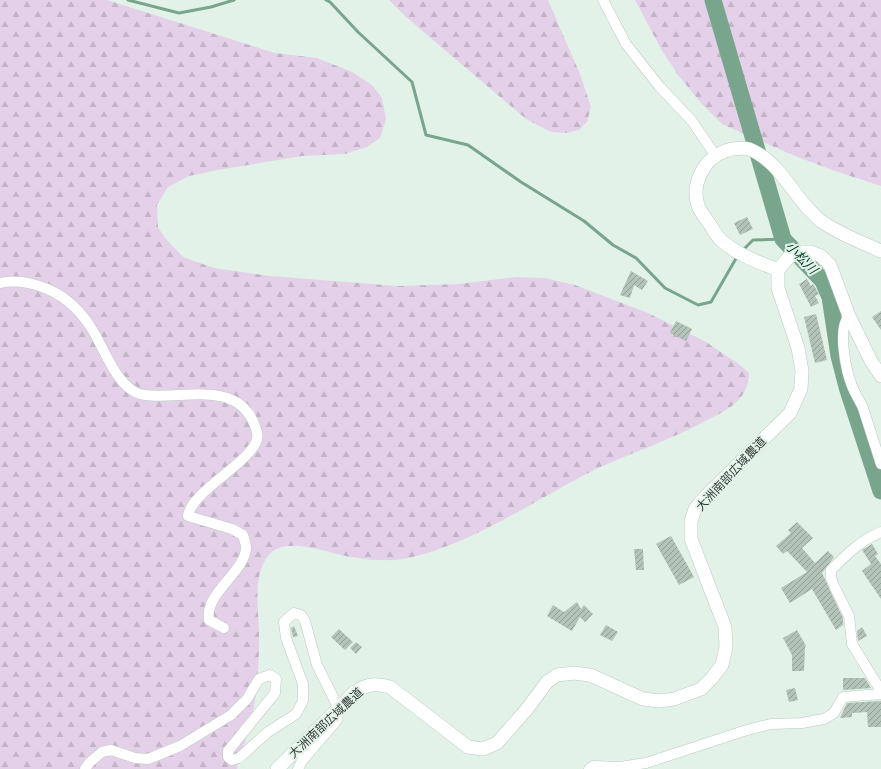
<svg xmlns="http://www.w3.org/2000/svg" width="881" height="769" font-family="'Nunito Sans','Noto Sans JP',sans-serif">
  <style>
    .forest { fill: url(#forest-firs) }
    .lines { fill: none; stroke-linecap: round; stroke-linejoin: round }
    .stream { stroke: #78a58c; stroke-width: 3 }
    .river { stroke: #78a58c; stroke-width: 17 }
    .building { fill: url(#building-hatch) }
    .minor-casing { stroke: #bacac1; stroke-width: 11 }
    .tertiary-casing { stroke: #bacac1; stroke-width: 14 }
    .minor { stroke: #fff; stroke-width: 10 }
    .tertiary { stroke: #fff; stroke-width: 13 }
    .labels { text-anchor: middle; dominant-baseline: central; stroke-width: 4; stroke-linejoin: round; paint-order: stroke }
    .street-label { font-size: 12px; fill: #323935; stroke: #e2f2e9 }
    .water-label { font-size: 13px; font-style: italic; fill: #003d25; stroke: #e2f2e9 }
  </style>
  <defs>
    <pattern id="forest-firs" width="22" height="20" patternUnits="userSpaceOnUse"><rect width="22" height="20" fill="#e4d1e9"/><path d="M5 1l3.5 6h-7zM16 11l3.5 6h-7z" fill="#c4b4c8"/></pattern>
    <pattern id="building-hatch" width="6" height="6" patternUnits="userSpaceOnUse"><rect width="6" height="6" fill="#b3c3b9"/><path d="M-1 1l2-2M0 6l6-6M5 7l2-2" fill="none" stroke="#929f97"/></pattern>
  </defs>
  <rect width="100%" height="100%" fill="#e2f2e9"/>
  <!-- forest -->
  <path class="forest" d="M0,0H107L275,53L317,58L352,72L372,85L382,98L386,119L380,138L367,147L345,154L302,156L218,170L189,176L168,187L157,205L158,227L165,238L183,257L214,268L270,276L398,286L458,284L517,277L544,278L575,285L648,313L706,342L740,365L749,373C749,387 743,397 732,406C725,411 717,415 709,419C672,440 632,452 594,470C537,499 470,545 408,558C391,562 368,560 351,557C329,554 284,534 268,556C251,577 260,616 259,642C259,667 257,696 251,722C248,738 240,752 237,769H0Z
    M389,0H548L580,74L591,107L587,122L579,130L566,133L551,132L526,119L406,17Z
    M635,0H881V186L835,171L795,156L722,124L701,103L678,75L661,49Z"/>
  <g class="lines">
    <!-- stream -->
    <path class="stream" d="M128,0L179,13L211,7L234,0
      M326,0L330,2L358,32L412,82L426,135L468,145L521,182L584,221L613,245L636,258L665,288L698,305L711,302L738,255
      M742,251L753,240L783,239"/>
    <!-- river -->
    <path class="river" d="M713,0L783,239L823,281L830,297L839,356L847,387L881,491"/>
  </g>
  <!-- building -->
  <path class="building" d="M747,217L753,229L740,235L734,223Z
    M631,271L648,281L642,290L634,285L630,298L620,295Z
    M807,279L811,286L813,284L819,294L815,296L819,303L811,307L799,284Z
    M881,311V330L872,317Z
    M816,314L827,360L815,363L804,317Z
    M676,321L692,329L686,341L670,333Z
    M797,522L813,538L802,548L815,563L828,551L834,557L822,573L843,618V625L836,630L812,589L790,603L781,588L807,572L787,551L783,554L776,546L791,533L788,530Z
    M671,536L694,577L679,585L656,544Z
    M872,544L878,554L875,556L881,564V599L862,571L871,564L862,550Z
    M634,549H643L644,570H636Z
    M577,602L581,609L584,605L593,614L585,622L580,617L572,631L547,616L553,605L564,612Z
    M606,625L618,632L612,641L600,635Z
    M294,626L298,636L293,637L291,628Z
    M862,627L867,636L858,641L857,631Z
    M339,629L353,642L345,650L331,637Z
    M797,630L806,646L805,647L804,671H792V655L783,638Z
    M356,642L362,647L356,654L350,648Z
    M843,678H865L871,688L843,690Z
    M795,688L798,700L789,702L786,690Z
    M881,701V727H868L867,712L852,713V717L840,718L847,703Z"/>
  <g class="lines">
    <defs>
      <path id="minor" d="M603,0L626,44L659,86L692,121L715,155
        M0,283C14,280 28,282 42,287C63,294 78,308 90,326C104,346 117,392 145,395C186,400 242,377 257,432C264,457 191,489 188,516L232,529L243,535C244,539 246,544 246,547C246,572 204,593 209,620L224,628
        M849,316C837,328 846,371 852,386C855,394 860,401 863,408C869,427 875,445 881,464
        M881,532C861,540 846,555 831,570V578L835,588L849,616L852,644L881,691
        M85,769L90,762L102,752L111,750L135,758L148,759L180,746L231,715L247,699L259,679L270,675L276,679L275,693L228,751V757L232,760L239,758L268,732L296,714L303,701V684L286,638L284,622L294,613L301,615L305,621L317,665L339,709L337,720L302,761L298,769
        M589,769L593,766L620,767L646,763L747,730L771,724L802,723L824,719L834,713L843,697L881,694"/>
      <path id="tertiary" d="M778,270C758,262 738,255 722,241C717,237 714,231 711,226C707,220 702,214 699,208C690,186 703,159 725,151C731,149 742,147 749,149C782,162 794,200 821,221C839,234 861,242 881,251
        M277,769L355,692C367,684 375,683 390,687L468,747L483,749L497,743L527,709L547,682L557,675L574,673L590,675L643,699L659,701L674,699L701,689L712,678L722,665L726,647L725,627L691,539V521L695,509L706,496L790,413L801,389L802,371L798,348L778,288V270L789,257L801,252H811L821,256L830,265L849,316L871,361L881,376"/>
    </defs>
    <!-- minor casing -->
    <use href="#minor" class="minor-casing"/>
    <!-- tertiary casing -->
    <use href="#tertiary" class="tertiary-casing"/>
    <!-- minor -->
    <use href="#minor" class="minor"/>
    <!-- tertiary -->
    <use href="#tertiary" class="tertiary"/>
  </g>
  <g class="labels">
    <!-- street labels -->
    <g class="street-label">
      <text transform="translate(731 474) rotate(-47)">大洲南部広域農道</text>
      <text transform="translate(326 723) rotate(-43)">大洲南部広域農道</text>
    </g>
    <!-- water labels -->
    <g class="water-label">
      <text transform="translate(801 258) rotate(46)">小松川</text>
    </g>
  </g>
</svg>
